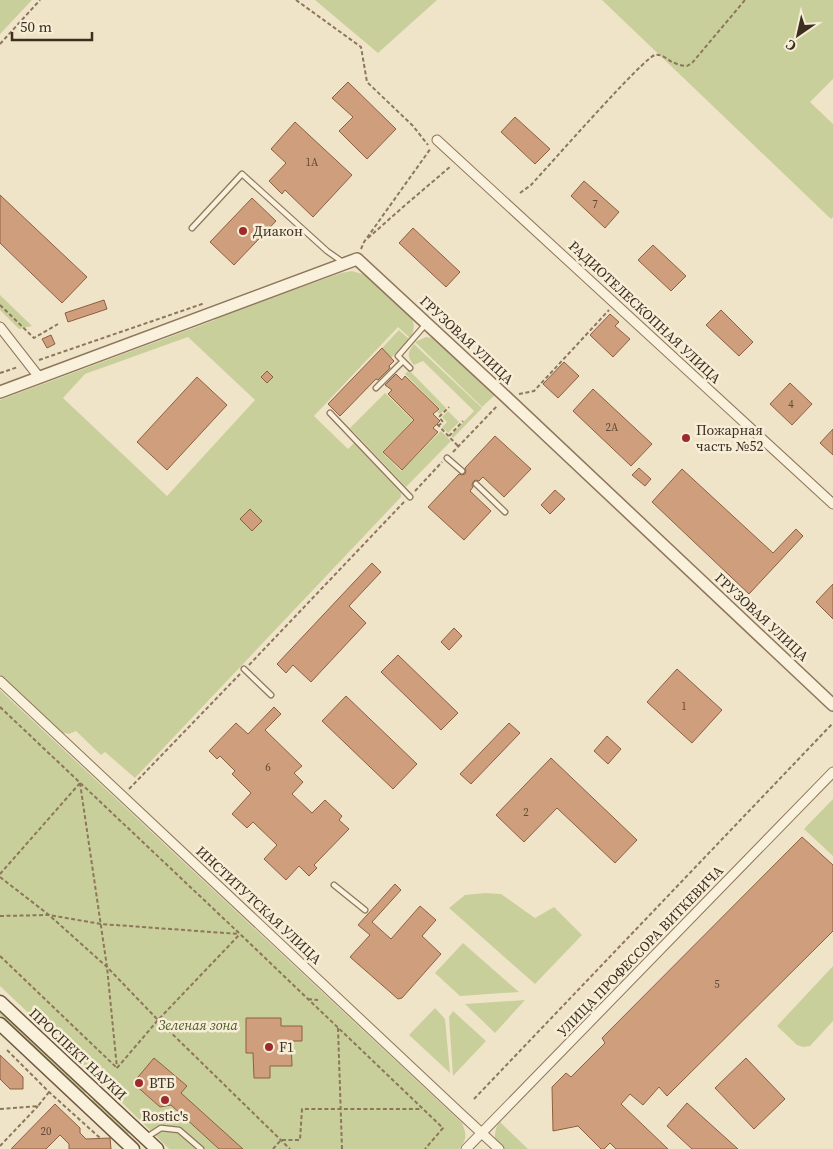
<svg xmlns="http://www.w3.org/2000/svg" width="833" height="1149" font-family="'Source Serif 4',serif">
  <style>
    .green { fill: #c9cf9b; fill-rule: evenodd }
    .building { fill: #cf9f7d; stroke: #8d5f41 }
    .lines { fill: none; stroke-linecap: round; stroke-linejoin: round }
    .service-casing { stroke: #8d765c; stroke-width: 7 }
    .minor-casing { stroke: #8d765c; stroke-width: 11 }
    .tertiary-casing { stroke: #8d765c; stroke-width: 14 }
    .secondary-casing { stroke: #6f573f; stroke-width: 15 }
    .path { stroke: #8d765c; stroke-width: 2; stroke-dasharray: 4 2.5; stroke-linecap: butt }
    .service { stroke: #faf1dc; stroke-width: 4.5 }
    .minor { stroke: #faf1dc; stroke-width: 9 }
    .tertiary { stroke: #faf1dc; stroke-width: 11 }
    .secondary { stroke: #faf1dc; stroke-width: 12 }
    .poi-dot { fill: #9e2a2b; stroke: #f7eed8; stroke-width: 2 }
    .labels { text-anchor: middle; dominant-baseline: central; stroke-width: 5; stroke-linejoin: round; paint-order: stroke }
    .number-label { font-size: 11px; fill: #624a37 }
    .poi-label { font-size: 14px; fill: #3d2e20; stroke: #f7eed8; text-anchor: start }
    .street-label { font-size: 14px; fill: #3d2e20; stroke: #f7eed8 }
    .park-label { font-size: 14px; font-style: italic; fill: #4d5a26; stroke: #f7eed8 }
  </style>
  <rect width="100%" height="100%" fill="#f0e4c8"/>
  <!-- green -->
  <path class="green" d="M0,0H32L0,34Z
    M315,0H437L378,53Z
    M602,0H833V79L810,102L833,124V217L831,219Z
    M352,271L362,274L372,280L412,319C415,326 414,331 410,338L398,327L314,416L348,449L354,443L401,493V497L135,778L105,752L101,755L76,731L69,734L59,732L0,675V400L215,320V318L341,273ZM188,337L255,400L167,496L63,398L85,374Z
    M0,295L32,326L19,329L0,310Z
    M399,330L409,339L391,358L382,348Z
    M426,337L433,338L442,344L496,394L482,407L415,342Z
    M414,344L482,408L453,438L451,435L474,411L423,361L414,365C406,357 408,351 414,344Z
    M409,370L446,408L440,414L437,412L440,409L405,374Z
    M385,393L413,420L382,452L401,471L441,431L451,441L406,487L350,428Z
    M448,411L459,422L448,433L442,427L447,422L442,417Z
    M0,690L462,1123C467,1135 467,1139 459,1149H169L96,1077L0,986Z
    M833,799V856L804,829Z
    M485,893L501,894L535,918L554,907L582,935L535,984L449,908L465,895Z
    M463,943L519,992L460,996L435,973Z
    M833,966V1021L810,1046L803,1047L797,1045L777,1026Z
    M525,1000L495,1033L465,1004Z
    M435,1008L445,1019L450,1073L409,1035Z
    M0,1009L87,1091L84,1094L0,1015Z
    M453,1011L486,1041L453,1076L449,1017Z
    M95,1098L130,1131L127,1135L91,1101Z
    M500,1122L528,1149H505L495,1140C495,1133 495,1127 500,1122Z"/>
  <!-- building -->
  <path class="building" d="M348,82L396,129L367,159L339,131L353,117L332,98Z
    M515,117L550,149L535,164L501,132Z
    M295,122L352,175L313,217L285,190L282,194L269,181L286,163L271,149Z
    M584,181L619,212L605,228L571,196Z
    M0,195L87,277L62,303L0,243Z
    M252,198L276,221L234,265L210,242Z
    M413,228L460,272L446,287L399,243Z
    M653,245L686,276L671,291L638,260Z
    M104,300L107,309L68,322L65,313Z
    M721,310L753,342L739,356L706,325Z
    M610,314L619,322L615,326L630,339L613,357L590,335Z
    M51,335L55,344L47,348L42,339Z
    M382,348L394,361L389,366L390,368L378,380L376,379L340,416L328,404Z
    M564,362L579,376L558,398L543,384Z
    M267,371L273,377L267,383L261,377Z
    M396,374L402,380L405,376L439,409L433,414L440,421L433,428L438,432L402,470L383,452L414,420L388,394L392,390L385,385Z
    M197,377L227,405L167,470L137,442Z
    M790,383L812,404L792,425L770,404Z
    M593,389L652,444L631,466L573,411Z
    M833,429V455L820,443Z
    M495,436L531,469L504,497L483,477L479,481L475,480L473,482L472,485L473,487L470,491L491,511L464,540L428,507L459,474L462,475L465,474L466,471L465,468Z
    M639,468L651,479L645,486L632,475Z
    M682,469L773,553L796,529L803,536L749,594L652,502Z
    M555,490L565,499L550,514L541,505Z
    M250,509L262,521L252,531L240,519Z
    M372,563L381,572L349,606L366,623L311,682L293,665L286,673L277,664Z
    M833,584V619L816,602Z
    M454,628L462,636L449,650L441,642Z
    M398,655L458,713L441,730L381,672Z
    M677,669L722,710L692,743L647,702Z
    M346,696L417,764L393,789L322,721Z
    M274,707L281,714L265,730L302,766L294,773L303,782L292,794L312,813L325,800L342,816L339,820L349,829L314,865L317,868L309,876L299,866L286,880L264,859L277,845L253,822L247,828L232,814L251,793L232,774L235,771L220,756L217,759L209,751L236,723L248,734Z
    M509,723L520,733L471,784L460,774Z
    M607,736L621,749L608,764L594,751Z
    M551,758L637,840L615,863L557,808L524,842L496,815Z
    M802,837L833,865V931L667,1096L659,1087L643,1105L630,1094L621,1104L668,1149H616L610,1143L604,1149H601L578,1126L553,1131L552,1087L566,1073L571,1077L605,1043L602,1038Z
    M395,884L401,890L372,922L391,939L420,906L436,920L422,936L441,954L402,998L398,999L350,957L370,935L358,925Z
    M246,1018H281V1026H302V1041H291L292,1066H270V1078H254L253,1053H246Z
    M0,1055L23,1077V1089H10L0,1079Z
    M154,1058L187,1086L181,1093L243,1149H219L171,1105L160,1107L133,1083Z
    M746,1058L785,1099L754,1129L715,1088Z
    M687,1103L738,1149H692L667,1126Z
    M55,1104L80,1128V1133L86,1139L110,1138L111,1149H69V1144L60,1135L46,1149H11Z"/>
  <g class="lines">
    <defs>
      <path id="service" d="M192,228L242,174L327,251L344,263
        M410,368L398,356L425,325
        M376,388L403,361
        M330,413L410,497
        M447,458L462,471
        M476,484L505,512
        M244,669L271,695
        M334,885L365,910
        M147,1137L161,1128L179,1130L201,1149"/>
      <path id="minor" d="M437,140L833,504
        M0,327L39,377
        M0,681L460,1113L499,1149
        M466,1149L833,772"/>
      <path id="tertiary" d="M0,392L357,259L506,397L833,705"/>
      <path id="secondary" d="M0,1002L157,1149
        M0,1024L133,1149"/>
    </defs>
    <!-- service casing -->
    <use href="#service" class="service-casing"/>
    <!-- minor casing -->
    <use href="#minor" class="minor-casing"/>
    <!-- tertiary casing -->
    <use href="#tertiary" class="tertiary-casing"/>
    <!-- secondary casing -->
    <use href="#secondary" class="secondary-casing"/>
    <!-- path -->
    <path class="path" d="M296,0L361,47L367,82L413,126L428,145
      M0,44L40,0
      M520,193L531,185C546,169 645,56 655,55C662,54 667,59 672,62C677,64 682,66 687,66L692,63L745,0
      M368,238L403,207L451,166
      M361,249L364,242L431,148
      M0,305L34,338L58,324
      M39,360L205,303
      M0,373L18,367
      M519,394L534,391L609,310
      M437,424L458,446
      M438,426L443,422L439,417L449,407
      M449,436L463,421
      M453,452L498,405
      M415,491L442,462
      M249,665L404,502
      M0,707L240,934L443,1128L425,1149
      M80,783L107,967L117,1068
      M129,789L240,674
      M0,874L80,783
      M0,877L49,915L107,967L158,1020L290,1149
      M0,916L49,915L101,924L239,934
      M0,956L117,1068
      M308,999L318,1000
      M338,1028L342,1149
      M7,1050L49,1092L100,1138
      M117,1068L158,1020L240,934
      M474,1099L833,723
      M0,1109L38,1106L49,1092
      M0,1146L38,1106
      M273,1149L281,1140H300L302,1109H421"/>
    <!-- service -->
    <use href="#service" class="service"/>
    <!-- minor -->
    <use href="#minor" class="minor"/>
    <!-- tertiary -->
    <use href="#tertiary" class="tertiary"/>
    <!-- secondary -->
    <use href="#secondary" class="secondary"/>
  </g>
  <!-- markers -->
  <g class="poi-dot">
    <circle cx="243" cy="231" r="5"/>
    <circle cx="686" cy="438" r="5"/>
    <circle cx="269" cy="1047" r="5"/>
    <circle cx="139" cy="1083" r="5"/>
    <circle cx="165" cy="1100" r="5"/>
  </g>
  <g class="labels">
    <!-- number labels -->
    <g class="number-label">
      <text x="312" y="162">1А</text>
      <text x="595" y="204">7</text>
      <text x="791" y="404">4</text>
      <text x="612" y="427">2А</text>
      <text x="684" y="706">1</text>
      <text x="268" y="767">6</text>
      <text x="526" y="812">2</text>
      <text x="717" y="984">5</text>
      <text x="46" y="1131">20</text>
    </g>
    <!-- poi labels -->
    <g class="poi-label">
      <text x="253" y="231">Диакон</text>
      <text x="696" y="430">Пожарная<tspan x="696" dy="16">часть №52</tspan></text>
      <text x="279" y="1047">F1</text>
      <text x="149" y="1083">ВТБ</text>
      <text x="165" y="1116" text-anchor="middle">Rostic's</text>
    </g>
    <!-- street labels -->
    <g class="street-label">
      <text transform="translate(645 312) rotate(43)">РАДИОТЕЛЕСКОПНАЯ УЛИЦА</text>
      <text transform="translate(467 340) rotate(43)">ГРУЗОВАЯ УЛИЦА</text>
      <text transform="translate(762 617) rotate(43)">ГРУЗОВАЯ УЛИЦА</text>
      <text transform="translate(259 905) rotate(43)">ИНСТИТУТСКАЯ УЛИЦА</text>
      <text transform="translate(640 951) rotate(-46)">УЛИЦА ПРОФЕССОРА ВИТКЕВИЧА</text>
      <text transform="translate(78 1054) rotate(43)">ПРОСПЕКТ НАУКИ</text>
    </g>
    <!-- park labels -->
    <g class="park-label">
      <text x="198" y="1025">Зеленая зона</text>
    </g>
  </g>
  <!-- north arrow -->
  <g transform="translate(798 35) rotate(214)" stroke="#f7eed8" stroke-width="4" paint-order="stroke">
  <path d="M0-4L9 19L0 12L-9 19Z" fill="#3d2e20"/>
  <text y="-8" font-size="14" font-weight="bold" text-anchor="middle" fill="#3d2e20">С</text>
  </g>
  <!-- scale -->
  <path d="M12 32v8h80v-8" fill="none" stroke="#3d2e20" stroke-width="2.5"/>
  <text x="20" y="32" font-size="15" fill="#3d2e20" stroke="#f7eed8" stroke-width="4" paint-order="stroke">50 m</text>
</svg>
